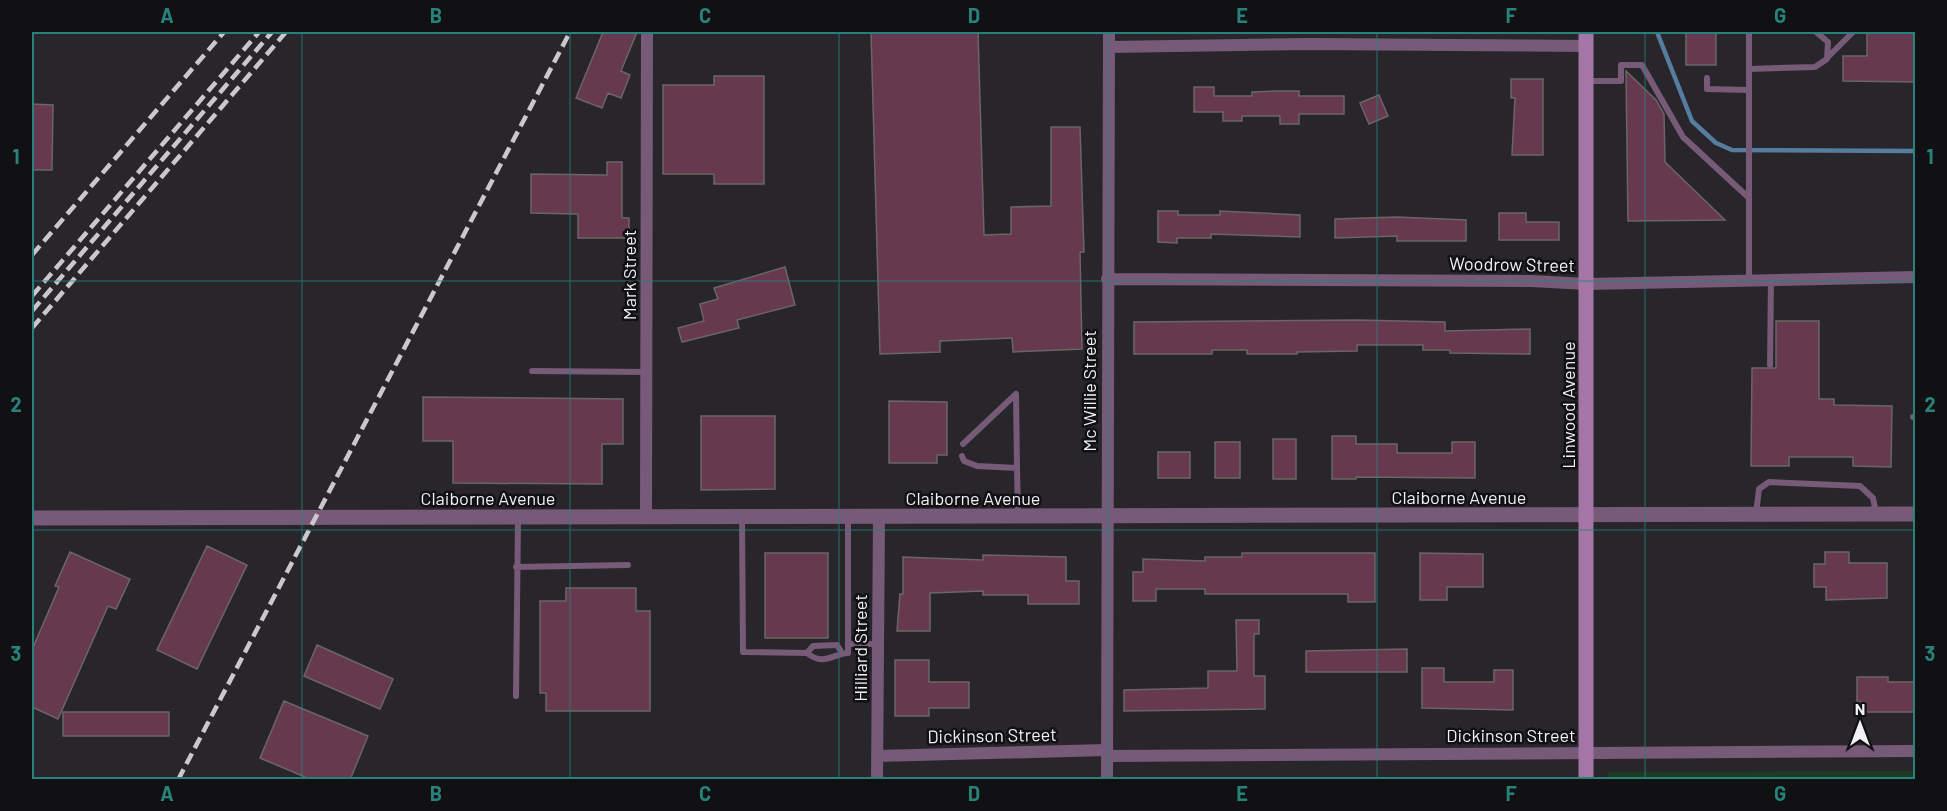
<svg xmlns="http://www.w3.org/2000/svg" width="1947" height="811" font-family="Barlow,sans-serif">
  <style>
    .green { fill: #1d3b22 }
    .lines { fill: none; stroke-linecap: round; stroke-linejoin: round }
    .stream { stroke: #557d9f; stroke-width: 4.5 }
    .building { fill: #66394f; stroke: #6b6567; stroke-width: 1.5 }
    .service { stroke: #775a78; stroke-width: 6 }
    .minor { stroke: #775a78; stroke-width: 12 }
    .tertiary { stroke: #775a78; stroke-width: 15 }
    .secondary { stroke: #a476a6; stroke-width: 15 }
    .rail { stroke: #cac8cc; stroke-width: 4.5; stroke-dasharray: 12 6; stroke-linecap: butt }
    .grid { fill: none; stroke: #26827b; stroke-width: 1.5; stroke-opacity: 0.55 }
    .labels { text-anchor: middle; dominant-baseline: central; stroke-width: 5; stroke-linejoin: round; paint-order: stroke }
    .street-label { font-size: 18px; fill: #f2f0f3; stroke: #111012 }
    .neatline { fill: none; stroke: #26827b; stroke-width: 2 }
    .grid-label { font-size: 20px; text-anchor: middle; font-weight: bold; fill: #26827b }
  </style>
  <rect width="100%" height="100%" fill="#29262b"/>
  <!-- green -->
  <path class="green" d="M1915,771V780L1608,779V772Z"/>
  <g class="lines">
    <!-- stream -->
    <path class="stream" d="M1657,32L1692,121L1716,143L1732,150L1916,151"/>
  </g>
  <!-- building -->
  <path class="building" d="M603,32H637L621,71L630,75L621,98L608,93L602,108L576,98Z
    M871,32H978L984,235L1011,234V207L1051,206V127H1080L1084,252H1080L1082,349L1013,352L1012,338L940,341V352L880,354Z
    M1686,32H1716V65H1686Z
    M1867,32H1915V82L1843,81V56H1867Z
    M1626,71L1656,100L1664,114L1665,162L1725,220L1628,221Z
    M714,76H764V184H714V174H663V85H714Z
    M1511,79H1543V155H1512L1515,98H1511Z
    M1194,87H1214V96H1252V92L1280,91H1299V96H1344V114H1299V124H1280V116H1242V121H1223V112H1194Z
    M1379,95L1388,116L1369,124L1360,103Z
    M32,104L53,105L52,170H32Z
    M607,162H622V218H629V238H578V214L531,213V174L607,175Z
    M1158,211H1178V215H1220V211L1300,215V237L1211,234V238H1177V243L1158,242Z
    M1499,213H1526V222H1559V240H1499Z
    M1397,217L1466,220V241H1397V236L1335,238V219Z
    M785,267L795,305L737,320L739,328L682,342L678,328L704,321L700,304L718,299L714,288Z
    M1357,320L1445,322V331L1530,329V354L1450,353V350H1423V345H1357V351L1297,352V354H1247V350H1212V354H1134V322Z
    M1776,321H1819V399H1834V405L1892,406L1891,467L1853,466V457H1789V466H1751L1752,368H1776Z
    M423,397L623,399V444H602V484L453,483V441H423Z
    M889,401L947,402V455H937V463H889Z
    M701,416H775V489L701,490Z
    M1332,436H1356V444H1397V453H1452V442H1475V478L1356,477V479H1332Z
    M1273,439H1296V479H1273Z
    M1215,442H1240V478H1215Z
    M1158,452H1190V478H1158Z
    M207,546L247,565L197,669L157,650Z
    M70,552L130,579L116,609L108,606L58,719L32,707V650L59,587L55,586Z
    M1825,552H1849V563H1887V598L1826,600V587H1814V564H1825Z
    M765,553H828V638H765Z
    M1242,553H1375V602H1348V594H1205V589H1156V601H1133V572H1143V559L1205,561V557H1242Z
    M1420,553L1483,554V587H1447V600H1420Z
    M983,555L1066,557V581H1079V604H1028V595H983V591L930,593V631H897L900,594H903V557L983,560Z
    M566,588H636V611H650V711H546V693H540V601H566Z
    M1236,620H1259V634H1254V676H1265V709L1124,711V690L1208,688V671H1237Z
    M317,645L393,679L380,709L304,676Z
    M1407,649V672H1306V651Z
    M895,660H929V682H969V708H929V716H895Z
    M1422,668H1444V682H1494V670H1513V710L1422,708Z
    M1857,677H1888V682H1916V712H1865V702H1857Z
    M284,701L368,736L350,780H312L260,758Z
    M63,712H169V736H63Z"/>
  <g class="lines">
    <!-- service -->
    <path class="service" d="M1749,32V281
      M1827,58L1853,32
      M1749,69L1815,67L1827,59L1828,42L1816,32
      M1707,78V89L1749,90
      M1587,81H1621V65H1642L1683,137L1749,198
      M1770,365L1771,280
      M532,371L647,372
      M1913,417H1916
      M963,444L1016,394L1017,468
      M962,456L964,461L977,466L1017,468L1018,514
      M1756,514L1759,489L1769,482L1860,486L1873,498L1876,513
      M742,518L743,652L807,653
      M516,567L628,565
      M848,644H878
      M842,653L837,645L813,646L807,653C824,667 834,653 848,653V518
      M516,696L518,518"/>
    <!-- minor -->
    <path class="minor" d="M1109,47L1311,44L1586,46
      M1107,279L1531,281L1587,284L1916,277
      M646,518L647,32
      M877,756L1107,750
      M1107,756L1916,751
      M877,780L879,518
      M1107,780L1109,32"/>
    <!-- tertiary -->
    <path class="tertiary" d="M32,518L1916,514"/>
    <!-- secondary -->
    <path class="secondary" d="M1586,780V32"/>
    <!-- rail -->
    <path class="rail" d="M32,255L224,32
      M32,296L259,32
      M32,311L272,32
      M32,328L286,32
      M178,780L570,32"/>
  </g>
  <!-- grid -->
  <path class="grid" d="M302,32V780M570,32V780M839,32V780M1108,32V780M1377,32V780M1645,32V780M32,281H1916M32,530H1916"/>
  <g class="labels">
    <!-- street labels -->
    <g class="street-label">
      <text transform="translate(1512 264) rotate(1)">Woodrow Street</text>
      <text transform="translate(629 275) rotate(-90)">Mark Street</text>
      <text transform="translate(1089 391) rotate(-90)">Mc Willie Street</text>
      <text transform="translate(1568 405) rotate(-90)">Linwood Avenue</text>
      <text x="1459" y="497">Claiborne Avenue</text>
      <text x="488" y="498">Claiborne Avenue</text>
      <text x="973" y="498">Claiborne Avenue</text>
      <text transform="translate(860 648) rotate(-90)">Hilliard Street</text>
      <text transform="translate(992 735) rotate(-1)">Dickinson Street</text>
      <text x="1511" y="735">Dickinson Street</text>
    </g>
  </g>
  <!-- border -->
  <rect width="1947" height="811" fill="none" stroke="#111012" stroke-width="66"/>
  <!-- north arrow -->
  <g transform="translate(1860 724)" stroke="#111012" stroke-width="4.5" paint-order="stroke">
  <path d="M0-4.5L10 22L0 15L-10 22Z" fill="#f2f0f3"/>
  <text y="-9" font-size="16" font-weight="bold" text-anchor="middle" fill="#f2f0f3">N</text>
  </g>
  <rect x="33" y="33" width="1881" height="745" class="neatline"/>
  <g class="grid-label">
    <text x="167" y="23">A</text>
    <text x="436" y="23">B</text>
    <text x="705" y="23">C</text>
    <text x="974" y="23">D</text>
    <text x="1242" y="23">E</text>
    <text x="1511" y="23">F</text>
    <text x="1780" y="23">G</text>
    <text x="16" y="164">1</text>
    <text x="1930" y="164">1</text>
    <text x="16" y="412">2</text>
    <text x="1930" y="412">2</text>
    <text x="16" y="661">3</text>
    <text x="1930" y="661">3</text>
    <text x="167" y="801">A</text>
    <text x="436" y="801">B</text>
    <text x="705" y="801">C</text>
    <text x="974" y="801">D</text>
    <text x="1242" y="801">E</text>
    <text x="1511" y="801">F</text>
    <text x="1780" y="801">G</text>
  </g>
</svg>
